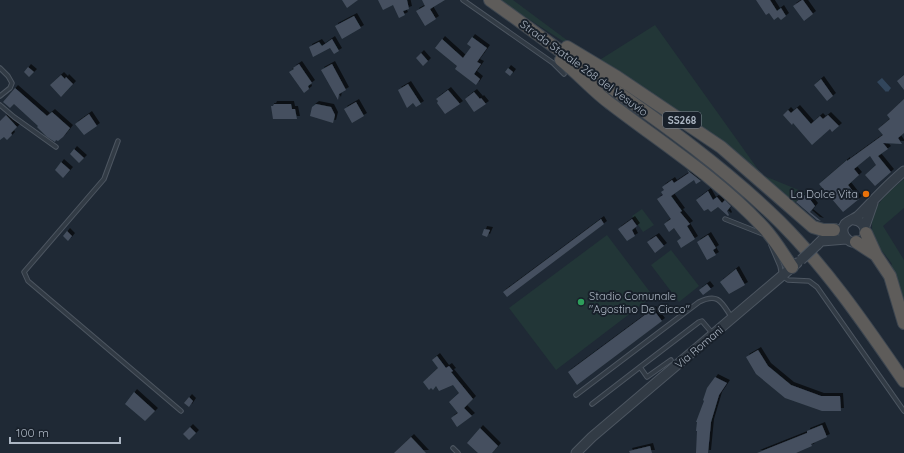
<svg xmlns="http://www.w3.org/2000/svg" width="904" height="453" font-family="Quicksand,sans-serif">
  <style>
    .green { fill: #223637 }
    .water { fill: #32465c }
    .building { fill: #45505f; filter: url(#shadow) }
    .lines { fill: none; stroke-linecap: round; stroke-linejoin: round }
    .service-casing { stroke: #4d5661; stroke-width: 5.5 }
    .tertiary-casing { stroke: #4d5661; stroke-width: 11 }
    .trunk-casing { stroke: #3d4650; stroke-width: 14 }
    .service { stroke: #323b45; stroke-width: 3.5 }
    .tertiary { stroke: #323b45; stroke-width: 9 }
    .trunk { stroke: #5e5c5a; stroke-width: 12 }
    .tertiary-bridge-casing { stroke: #4d5661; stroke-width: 11; stroke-linecap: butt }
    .tertiary-bridge { stroke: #323b45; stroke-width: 9 }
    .food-dot { fill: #e8710a; stroke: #18202a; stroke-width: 1.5 }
    .leisure-dot { fill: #2e9e5b; stroke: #18202a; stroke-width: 1.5 }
    .labels { text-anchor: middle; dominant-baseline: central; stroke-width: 4; stroke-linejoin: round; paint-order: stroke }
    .shield { fill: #18202a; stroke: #808995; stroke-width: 1 }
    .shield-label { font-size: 10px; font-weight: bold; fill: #acb6c3 }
    .street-label { font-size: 11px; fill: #acb6c3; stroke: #18202a }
    .poi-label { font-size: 11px; fill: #acb6c3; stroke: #18202a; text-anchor: end }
  </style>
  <defs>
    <filter id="shadow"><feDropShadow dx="3" dy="-3" stdDeviation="0" flood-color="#0009"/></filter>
  </defs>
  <rect width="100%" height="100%" fill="#1f2935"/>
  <!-- green -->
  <path class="green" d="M499,0H513L591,58H589Z
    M655,25L762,175L806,193L793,204L598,61Z
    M904,179V208L883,226L904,260V304L896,276L891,265L892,264C887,256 879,249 875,241C873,236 872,231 872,226C872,204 889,192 904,179Z
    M642,209L654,225L643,232L632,216Z
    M607,235L653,296L556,370L509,308Z
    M671,250L699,286L679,302L651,265Z"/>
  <!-- water -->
  <path class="water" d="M882,78L891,88L888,92L887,91L886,92L877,82Z"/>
  <!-- building -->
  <path class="building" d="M342,0H358L347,8Z
    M378,0H407L409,9L403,11L405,15L399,18L393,5L383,10Z
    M422,0H445L430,9L436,19L425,26L416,11L425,6Z
    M756,0H770L777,11L781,8L786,16L781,20L778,17L774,20L769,13L766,15Z
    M802,0H803L813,14L804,21L793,6Z
    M354,16L361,28L342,39L335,26Z
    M472,37L487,48L477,62L481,64L474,74L480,79L476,85L455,69L457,66L435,48L442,39L463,58L471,47L467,44Z
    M332,39L339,51L334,54L330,48L313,57L309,47L319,42L322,46Z
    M421,53L428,61L423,66L416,58Z
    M299,64L312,83L308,86L309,89L304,93L289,72L294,69L293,68Z
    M332,64L346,90L339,94L338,100L321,70Z
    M28,67L34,72L29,77L24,72Z
    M508,68L513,72L510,76L505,72Z
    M61,75L65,79L66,77L73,84L61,97L50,85Z
    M904,75V90L897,81Z
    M821,79L833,96L827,101L814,85Z
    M408,84L421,104L416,107L413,103L407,108L398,90Z
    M15,88L47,116L52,112L70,128L63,137L58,141L56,140L55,142L47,137L37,127L38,126L14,104L10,108L3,102Z
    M448,90L460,104L445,114L437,103L438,101L436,99Z
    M474,92L480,99L481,98L486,104L474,112L465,99Z
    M904,99V133L898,138L902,144L883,143L888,149L878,156L891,172L875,186L865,175L876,165L870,156L854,169L859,175L848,185L859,199L843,212L819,184L847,160V161L883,135L878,129L890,119L887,115Z
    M356,102L364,116L352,123L344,109Z
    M274,104H291L292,109H295L297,119H273L271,106H273Z
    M316,104L331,107L335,115L333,123L310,116L312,107Z
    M797,108L811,124L820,116L823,119L828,115L839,126L832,132L830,129L812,145L793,123L792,125L783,115L788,110L791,113Z
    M89,114L97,126L84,135L75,124Z
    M6,115L17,127L11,133L12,135L7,140L4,137L0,140V121Z
    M74,149L84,158L79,163L70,154Z
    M61,162L70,170L63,178L55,170Z
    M687,170L701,181L696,184L694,180L671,196L682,211L680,212L690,224L687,226L695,239L681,248L677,241L681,238L674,228L669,232L664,224L671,219L657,199L663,195L661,192L664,190L662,187L672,180L674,183L689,173Z
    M708,191L713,200L717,197L722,203L725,200L731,206L727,211L729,215L728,216L718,207L711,212L708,209L704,211L696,200Z
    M806,194L815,206L810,212L821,221L817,220L796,202Z
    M601,219L604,224L507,297L503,292Z
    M632,219L637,226L632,230L635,236L627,241L618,229Z
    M484,229L490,230L487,237L482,235Z
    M67,231L72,236L68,241L63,236Z
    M708,235L716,248L713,250L716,255L707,260L697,242Z
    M656,236L664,246L655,253L647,242Z
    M736,269L745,285L729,294L720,282Z
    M707,284L711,289L703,295L699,290Z
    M653,309L662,321L577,385L568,372Z
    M758,350L768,366L791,385L821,396H840L841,411H822L785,398L756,374L746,357Z
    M437,356L446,368L449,366L453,371L451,372L473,399L464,408L472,416L457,427L451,418L458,413L449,402L459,393L453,385L439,391L436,386L433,390L431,388L429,390L423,382L438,368L432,360Z
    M715,377L727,383L719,395L711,422L708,453H696L697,431H696L697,422H696L704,401L703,400L707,388Z
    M134,392L155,411L145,421L125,404Z
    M189,397L193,401L189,407L184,403Z
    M822,425L827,437L811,444L812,446L796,453H757L807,433V431Z
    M190,427L196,433L189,440L183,434Z
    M480,428L498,446L492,453H478L467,443Z
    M411,437L426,453H394Z
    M650,446L652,453H630L629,451Z"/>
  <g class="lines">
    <defs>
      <path id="service" d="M463,0L553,63L564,74
        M0,68L8,76L12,83L10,88L0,96
        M0,105L14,117L56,147
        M118,141L104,179L24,272L28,281L181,411
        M725,219L763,234
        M771,245L780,266L782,276L788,280L809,281L817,287L904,411
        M671,360L647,377L640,367L699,322L702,321L713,334
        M576,395L699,302C719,292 722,303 732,318
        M592,404L640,367
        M453,448L458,453"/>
      <path id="tertiary" d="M854,220C866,221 871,239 857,242C847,244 839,232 845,224C849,220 854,219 858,216C873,201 887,185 904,171
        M865,226L873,203
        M822,241L846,239
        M817,245L824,238L836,229
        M576,453L592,437L797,263"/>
      <path id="trunk" d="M490,0C528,27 565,55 603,82C665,125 726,169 780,222C828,270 866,326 904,381
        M567,47L617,77L721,147L813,227L823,230H834
        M561,60C579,74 593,91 611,104C663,144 720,180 764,228C775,240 783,254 792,267
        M866,233L876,255L890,276L904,323
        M856,242L876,255"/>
    </defs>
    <!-- service casing -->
    <use href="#service" class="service-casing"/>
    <!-- tertiary casing -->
    <use href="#tertiary" class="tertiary-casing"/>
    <!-- trunk casing -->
    <use href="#trunk" class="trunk-casing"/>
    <!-- service -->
    <use href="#service" class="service"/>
    <!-- tertiary -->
    <use href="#tertiary" class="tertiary"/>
    <!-- trunk -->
    <use href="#trunk" class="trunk"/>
    <defs>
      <path id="tertiary-bridge" d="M801,260L817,245"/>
    </defs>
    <!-- tertiary-bridge casing -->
    <use href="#tertiary-bridge" class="tertiary-bridge-casing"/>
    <!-- tertiary-bridge -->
    <use href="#tertiary-bridge" class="tertiary-bridge"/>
  </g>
  <!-- markers -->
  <circle class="food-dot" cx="866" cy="194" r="4"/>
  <circle class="leisure-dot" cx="581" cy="302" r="4"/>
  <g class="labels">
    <!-- shield labels -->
    <rect class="shield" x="663" y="112" width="38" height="16" rx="3"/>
    <g class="shield-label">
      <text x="682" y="120">SS268</text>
    </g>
    <!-- street labels -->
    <g class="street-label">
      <text transform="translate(584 68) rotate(36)">Strada Statale 268 del Vesuvio</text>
      <text transform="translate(699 347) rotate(-40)">Via Romani</text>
    </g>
    <!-- poi labels -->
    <g class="poi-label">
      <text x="858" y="194">La Dolce Vita</text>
      <text x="589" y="296" text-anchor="start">Stadio Comunale<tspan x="589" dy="13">"Agostino De Cicco"</tspan></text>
    </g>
  </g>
  <!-- scale -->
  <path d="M10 437v6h110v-6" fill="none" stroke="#acb6c3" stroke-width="2"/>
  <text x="16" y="437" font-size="12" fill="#acb6c3" stroke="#18202a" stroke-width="3" paint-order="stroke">100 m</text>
</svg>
